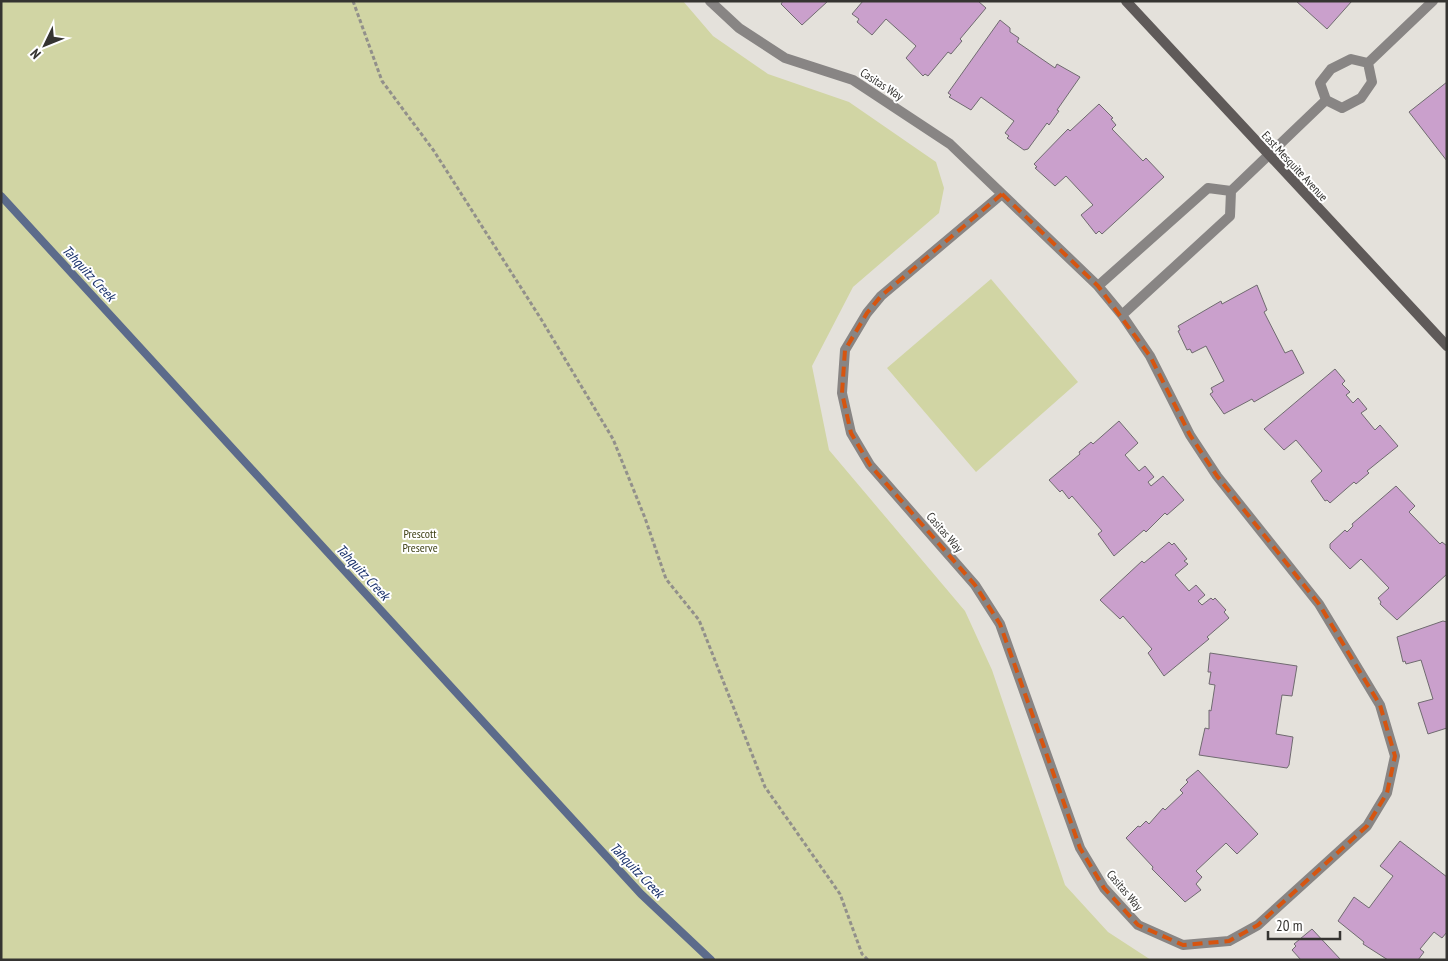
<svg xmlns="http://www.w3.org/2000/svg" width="1448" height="961" font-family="'PT Sans Narrow',sans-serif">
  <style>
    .green { fill: #d1d5a4 }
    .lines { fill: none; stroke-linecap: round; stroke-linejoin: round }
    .stream { stroke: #5c6b8b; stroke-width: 8 }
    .building { fill: #caa0cc; stroke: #706b70 }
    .path { stroke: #92908b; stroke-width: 3; stroke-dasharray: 4 2.5; stroke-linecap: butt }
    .street { stroke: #888584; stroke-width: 10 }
    .secondary { stroke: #5f5a59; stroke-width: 10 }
    .marked { fill: none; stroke: #d65510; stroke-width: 4; stroke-dasharray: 10 6; stroke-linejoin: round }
    .labels { text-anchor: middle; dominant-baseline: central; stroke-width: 4; stroke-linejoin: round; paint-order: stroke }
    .street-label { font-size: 12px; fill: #353431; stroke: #fff }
    .park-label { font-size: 12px; fill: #3e4014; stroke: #fff }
    .water-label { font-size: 14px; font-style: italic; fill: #19316b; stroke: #fff }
  </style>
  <rect width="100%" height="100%" fill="#e4e1db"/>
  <!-- green -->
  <path class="green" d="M1,1H683L713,36L768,74L849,102L936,162L944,188L939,213L853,287L812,366L829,450L965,611L992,670L1065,885L1108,932L1151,960H1Z
    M991,279L1078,382L976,472L887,368Z"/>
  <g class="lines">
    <!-- stream -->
    <path class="stream" d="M1,196L641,894L711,960"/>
  </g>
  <!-- building -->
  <path class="building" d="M783,1H828L802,25L781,4Z
    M863,1H978L986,8L960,39L962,41L951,54L948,52L928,76L925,74L923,76L906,58L916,46L886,19L872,35L857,22L859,19L852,14Z
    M1296,1H1352L1327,29Z
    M1000,20L1010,28V32L1019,38L1017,42L1055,68L1057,64L1080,77L1057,110L1059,111L1049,125L1047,123L1028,149L1024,150L1007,138L1009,136L1005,133L1014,121L981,97L971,110L949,97L951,95L948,93Z
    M1447,82V161L1409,112Z
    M1099,104L1113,118L1111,119L1116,125L1112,129L1143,161L1146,158L1164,177L1102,234L1099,231L1096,234L1081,215L1093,205L1066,176L1055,186L1035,168L1037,167L1034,164L1068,129L1070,131Z
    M1257,285L1267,310L1264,312L1285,353L1292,350L1304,373L1254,402L1252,399L1224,414L1210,394L1213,392L1211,388L1224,381L1206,346L1192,353L1190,349L1187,350L1178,331L1180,330L1178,326L1221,301L1222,304Z
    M1335,369L1345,381L1342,384L1350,392L1346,395L1353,403L1358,398L1367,409L1361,413L1375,430L1380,425L1398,446L1367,471L1369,473L1356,484L1354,482L1330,503L1327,500L1325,501L1311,481L1322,471L1296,440L1284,450L1264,429Z
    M1119,421L1138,443L1125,455L1139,471L1145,466L1154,477L1148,482L1151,486L1163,476L1184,500L1167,515L1165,513L1146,532L1144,530L1114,556L1098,534L1102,531L1072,496L1069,499L1062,490L1060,492L1049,480L1080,454L1079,452L1091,442L1093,444Z
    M1396,486L1415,506L1409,512L1440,544L1442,542L1447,546V574L1397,620L1380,604L1381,602L1378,598L1389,588L1361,559L1350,569L1330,548V544L1345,530L1347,532L1353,526L1352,524Z
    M1169,542L1172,545L1174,543L1187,559L1184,561L1188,564L1175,575L1189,591L1196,585L1205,595L1198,601L1202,605L1211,598L1213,600L1215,598L1226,610L1224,612L1229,618L1207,637L1209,639L1164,676L1148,653L1152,649L1123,616L1120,619L1100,600L1142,561L1144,563Z
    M1443,621L1447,622V728L1428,734L1418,703L1433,699L1421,660L1406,664L1405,661L1403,662L1397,637Z
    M1210,653L1297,666L1292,696L1282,695L1276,734L1293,737L1289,765L1287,768L1199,755L1205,728L1209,729V710L1211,711L1215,685L1209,684L1211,672H1208Z
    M1198,770L1258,834L1237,854L1226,843L1196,871L1202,877L1196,884L1201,890L1185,902L1152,869L1153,867L1126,838L1138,826L1140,827L1146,821L1149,824L1163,808L1165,810L1183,793L1180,790L1188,782L1186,780Z
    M1400,841L1447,877V932L1442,938L1434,932L1420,949L1424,952L1418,960H1388L1363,944L1364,942L1338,921L1354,897L1369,908L1393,876L1380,866Z
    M1312,929L1341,960H1301L1292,950L1296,946L1294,944Z"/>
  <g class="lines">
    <!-- path -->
    <path class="path" d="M353,1L382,81L434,151L541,319L613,439L645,518L666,579L699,620L765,787L840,894L862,954L868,960"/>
    <!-- street -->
    <path class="street" d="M710,1L739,28L785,58L853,80L950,144L1098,286L1122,315L1150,356L1190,435L1217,476L1319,604L1380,705L1395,756L1387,793L1367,826L1258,925L1229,941L1183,945L1138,925L1104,888L1080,848L1000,624L975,585L870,465L851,433L842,393L845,350L867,313L881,296L1002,194
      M1351,59L1368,63L1372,82L1361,98L1342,108L1326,100L1320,83L1331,69Z
      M1368,63L1433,1
      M1098,286L1208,188L1231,191
      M1122,315L1230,216L1231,191L1326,100"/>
    <!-- secondary -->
    <path class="secondary" d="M1126,1L1447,346"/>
  </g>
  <!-- marked area -->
  <path class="marked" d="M1002,194L1098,286L1150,356L1190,435L1217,476L1319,604L1380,705L1395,756L1387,793L1367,826L1258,925L1229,941L1183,945L1138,925L1104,888L1080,848L1000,624L975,585L870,465L851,433L842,393L845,350L867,313L881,296Z"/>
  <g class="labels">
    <!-- street labels -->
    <g class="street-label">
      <text transform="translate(882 84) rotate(33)">Casitas Way</text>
      <text transform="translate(1295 166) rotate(47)">East Mesquite Avenue</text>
      <text transform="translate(945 532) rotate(49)">Casitas Way</text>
      <text transform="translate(1125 890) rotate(50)">Casitas Way</text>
    </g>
    <!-- park labels -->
    <g class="park-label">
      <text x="420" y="533">Prescott<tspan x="420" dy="14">Preserve</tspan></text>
    </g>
    <!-- water labels -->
    <g class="water-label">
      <text transform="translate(89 273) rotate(47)">Tahquitz Creek</text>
      <text transform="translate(363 572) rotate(47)">Tahquitz Creek</text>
      <text transform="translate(637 870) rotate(46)">Tahquitz Creek</text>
    </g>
  </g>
  <!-- border -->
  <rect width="1448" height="961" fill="none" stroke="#353431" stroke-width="5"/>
  <!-- north arrow -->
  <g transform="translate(45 45) rotate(227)" stroke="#ffffff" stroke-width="4" paint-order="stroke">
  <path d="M0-4L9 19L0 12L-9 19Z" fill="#353431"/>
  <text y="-8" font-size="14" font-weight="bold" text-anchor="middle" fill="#353431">N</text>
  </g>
  <!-- scale -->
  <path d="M1268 931v8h72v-8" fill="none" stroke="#353431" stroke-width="2.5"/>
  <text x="1276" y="931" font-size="15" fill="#353431" stroke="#ffffff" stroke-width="4" paint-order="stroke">20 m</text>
</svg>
